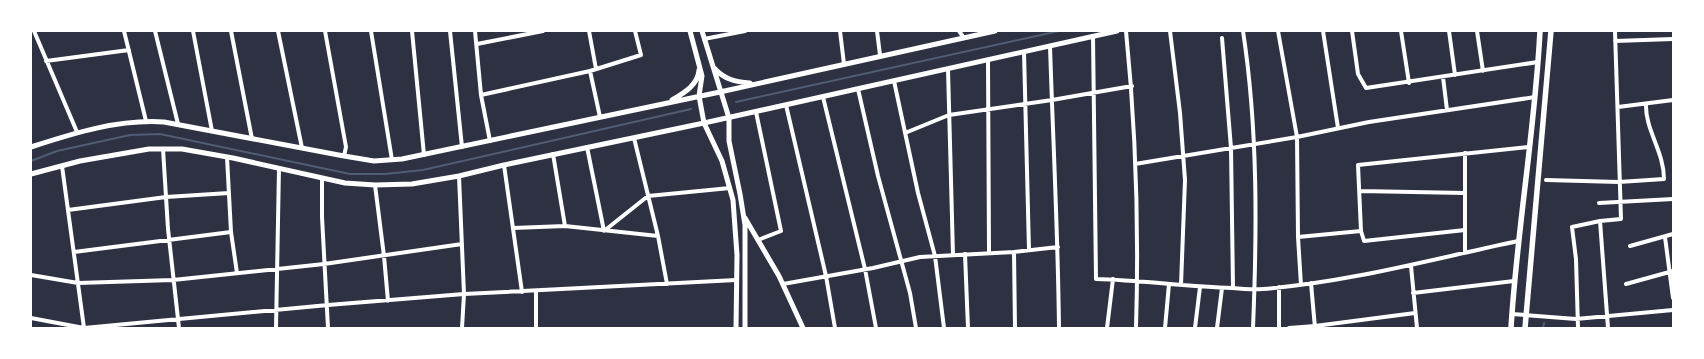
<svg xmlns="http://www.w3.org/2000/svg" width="1704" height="359" font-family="Montserrat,sans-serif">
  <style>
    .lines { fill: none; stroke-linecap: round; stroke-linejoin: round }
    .stream { stroke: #4f5d75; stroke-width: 2 }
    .minor { stroke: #fff; stroke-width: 4 }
    .tertiary { stroke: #fff; stroke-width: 5 }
    .secondary { stroke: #fff; stroke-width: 5.5 }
  </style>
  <rect width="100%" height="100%" fill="#2d3142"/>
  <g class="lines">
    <!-- stream -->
    <path class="stream" d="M736,102L1059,31
      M31,161L57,151L130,135L160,134L350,174H385L423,170L691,109
      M1543,328L1544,323"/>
    <!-- minor -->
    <path class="minor" d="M34,31L77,132
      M124,31L146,121
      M155,31L178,124
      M193,31L212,131
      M231,31L252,139
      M278,31L302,148
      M325,31L346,147L344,156
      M371,31L392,160
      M412,31L424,155
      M450,31L462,147
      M475,31L481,95L490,141
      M589,31L596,69
      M840,31L844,64
      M877,31L880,55
      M959,31L964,38
      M1126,31C1136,130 1139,229 1136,328
      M1170,31L1180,113L1185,180L1181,285
      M1243,31C1258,129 1257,230 1253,328
      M1278,31L1297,137L1298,237L1301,285
      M1323,31L1338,128
      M1352,31L1358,74L1366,88L1538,62
      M1401,31L1409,83
      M1449,31L1455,75
      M1477,31L1483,71
      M1093,36L1096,279C1142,280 1187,287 1232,288C1242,289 1253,290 1263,289C1350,282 1433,259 1518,241
      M1222,38L1231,148L1233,288
      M704,39L745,31
      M1615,41L1673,39
      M477,44L543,31
      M1050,46C1053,140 1058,234 1059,328
      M1024,52L1029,250
      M988,60L989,252
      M46,61L129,50
      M948,69L953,255
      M590,71L600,117
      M1443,77L1447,110
      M894,81L918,193L935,256L944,328
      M858,89L878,176L910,293L916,328
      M481,95L590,71L641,55L635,31
      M823,97L865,269L876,328
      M786,105L826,276L835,328
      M1618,107L1673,100
      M756,112L781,231L758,240
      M905,133L949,115L1052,100L1132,86
      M634,138L658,236L667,284
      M587,147L604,231L648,196L730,188
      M163,149L168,229L179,328
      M1465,153V252
      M553,154L565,226
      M227,157L231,232L237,273
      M1135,164L1297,137L1369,122L1535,97
      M504,165L522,292
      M459,176L464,294L462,328
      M322,178V217L328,328
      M1546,180L1619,182L1664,179C1664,151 1645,130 1646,104
      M375,185L384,256L388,301
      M1360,191L1465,193
      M1599,203L1673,199
      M68,210L166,197L229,193
      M1600,221L1608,328
      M513,228L565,226L658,236
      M1465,230L1364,241L1361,231L1358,165L1528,147
      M1298,237L1361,231
      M1665,237L1673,298
      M1630,246L1673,234
      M74,252L231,232
      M1014,252L1015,328
      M965,254L968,328
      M1411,266L1417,328
      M31,275L78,283L173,280L324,264L462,244
      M1311,283L1315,328
      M783,284L873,268L920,257L1014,252L1058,247
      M1626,284L1673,271
      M1279,287V328
      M536,291V328
      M1413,293L1514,281
      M1512,314L1576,319L1673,310
      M31,318L84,328L62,166
      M84,328L328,305L464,294L736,280
      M276,328L279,168
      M1107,328L1113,279
      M1165,328L1169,284
      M1195,328L1200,287
      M1217,328L1222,288
      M1289,328L1315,326L1415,313
      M1578,328L1576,259L1572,227L1600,221L1621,219L1615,31"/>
    <!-- tertiary -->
    <path class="tertiary" d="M690,31L702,76L699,96L704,123L722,161L733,200L737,255L736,328
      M702,31L729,118V141L740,194L745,225V328
      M714,68C724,79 735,82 750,83
      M672,100C684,93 698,85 699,70
      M31,147C74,133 119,119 164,122L344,156L374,161L402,159L720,92L995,31
      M31,174L80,161L149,149H182L233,158L345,183L375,185L412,184L459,176L504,165L704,123L1117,31
      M745,218L779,276L803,328"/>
    <!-- secondary -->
    <path class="secondary" d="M1511,328C1517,229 1535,130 1540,31
      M1525,328L1551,31"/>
  </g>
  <!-- border -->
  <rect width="1704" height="359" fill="none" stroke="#ffffff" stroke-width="64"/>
</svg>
